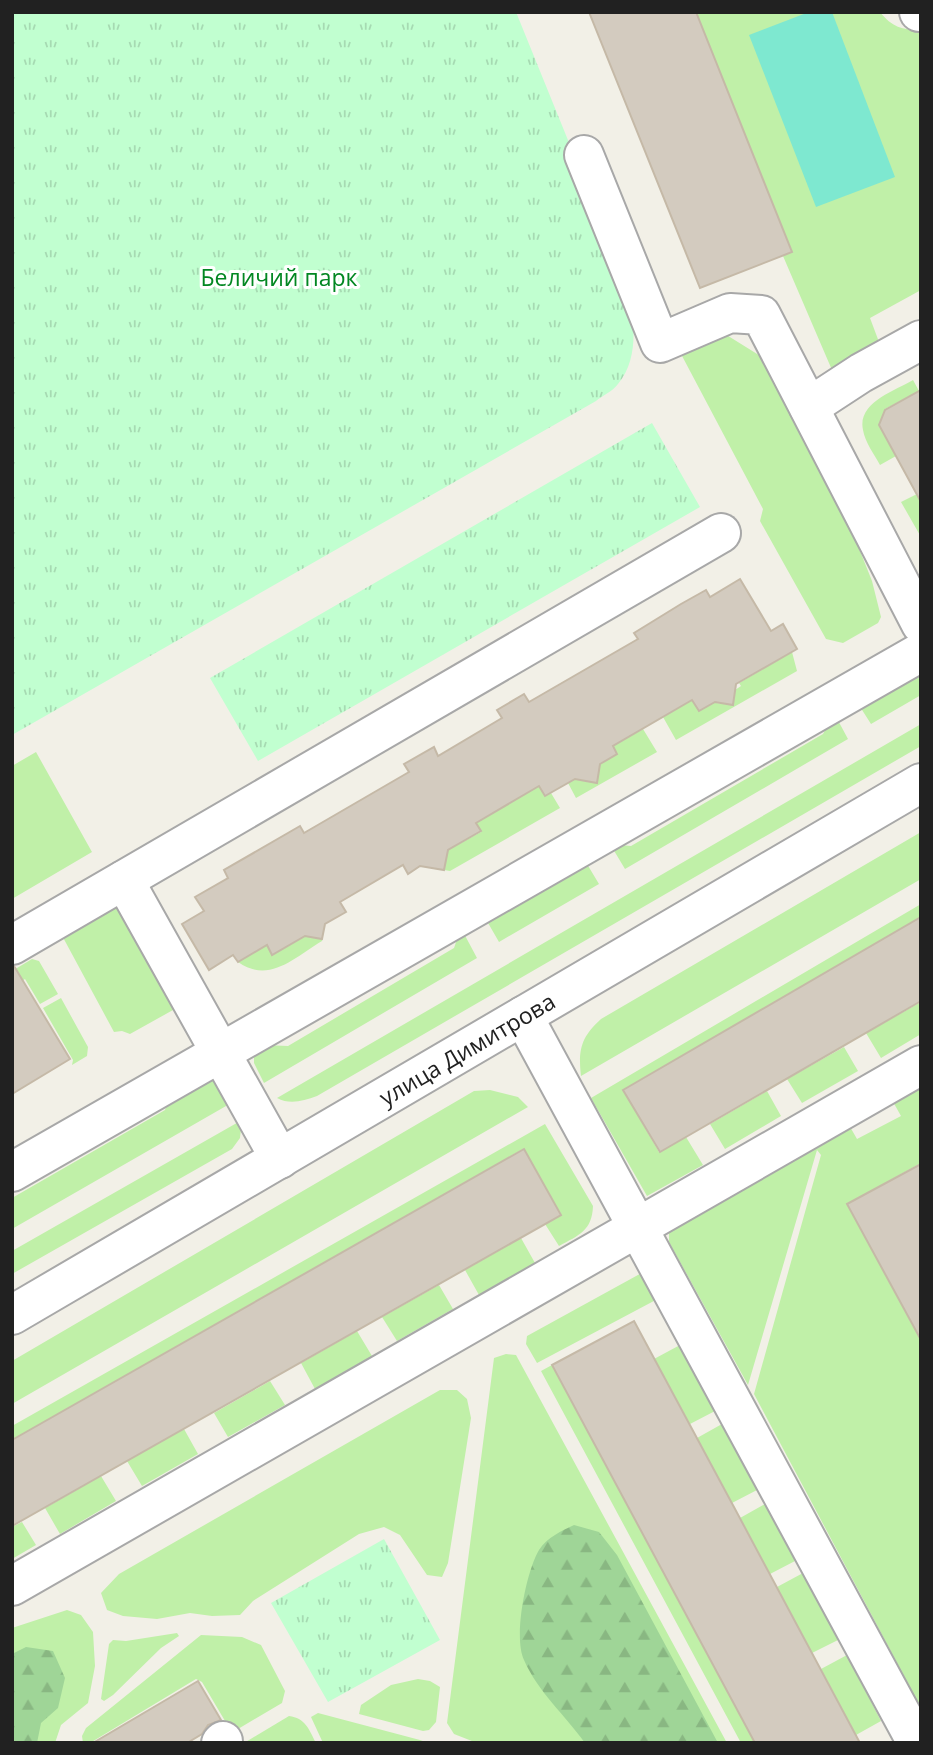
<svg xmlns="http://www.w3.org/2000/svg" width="933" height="1755" font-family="'Open Sans',sans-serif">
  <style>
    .grass { fill: #c0f0a8 }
    .forest { fill: url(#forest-firs) }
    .park { fill: url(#park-tufts) }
    .pitch { fill: #7ee8d0 }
    .building { fill: #d3cbbf; stroke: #c5b9a7; stroke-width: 2 }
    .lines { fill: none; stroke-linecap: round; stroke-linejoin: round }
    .minor-casing { stroke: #a8a8a8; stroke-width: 42 }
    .minor { stroke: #fff; stroke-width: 38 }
    .labels { text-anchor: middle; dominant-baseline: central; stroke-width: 6; stroke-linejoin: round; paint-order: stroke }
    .park-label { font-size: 23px; fill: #028722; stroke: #fff }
    .street-label { font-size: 23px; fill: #212121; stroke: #fff }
  </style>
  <defs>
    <pattern id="forest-firs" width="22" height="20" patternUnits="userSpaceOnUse" patternTransform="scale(1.75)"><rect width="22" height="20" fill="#9fd597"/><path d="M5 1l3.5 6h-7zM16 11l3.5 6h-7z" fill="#89b782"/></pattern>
    <pattern id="park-tufts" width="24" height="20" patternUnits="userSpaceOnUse" patternTransform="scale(1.75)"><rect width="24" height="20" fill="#c1ffd0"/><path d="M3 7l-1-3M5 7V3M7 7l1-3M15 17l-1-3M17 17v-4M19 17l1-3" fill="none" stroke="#a6dab2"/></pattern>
  </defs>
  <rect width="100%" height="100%" fill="#f2f0e7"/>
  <!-- grass -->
  <path class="grass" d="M696,12H880C892,27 902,30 921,30V290L870,318L882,350L835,377L783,256L792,251Z
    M725,334L770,362L858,546L872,581L881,617L878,623L843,643L826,639L760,521L763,509L681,354Z
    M913,380L919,391L885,409L879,424L896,456L880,465C874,454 865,442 863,430C857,403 894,391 913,380Z
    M917,494L921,501V537L901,502Z
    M792,652L797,671L676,740L663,717L692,700L733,705L735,690L741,686L739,683Z
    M914,673L921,674V695L871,724L857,702Z
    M834,713L848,739L625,869L610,844L631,846L823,734Z
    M921,724V746L317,1096C303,1101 290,1105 277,1098Z
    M643,729L657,752L576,798L568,783L575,779L597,782L600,764L617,754L613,746Z
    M36,752L92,852L12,899V766Z
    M539,786L545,796L551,793L560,808L450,871L444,870L448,850L481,832L476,823Z
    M921,832V879L581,1076C578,1050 581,1037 601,1019Z
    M584,859L599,884L499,942L484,916Z
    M120,894L182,1005L130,1034L122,1031L114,1032L59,930Z
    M921,904V917L623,1090L659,1152L686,1137L703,1165L647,1196L591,1098Z
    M461,928L477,958L264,1083L254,1063V1055L264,1045L288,1046L454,948Z
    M305,936L322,939V941C294,958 269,984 238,962L267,945L273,955Z
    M32,959L39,961L58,994L40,1004L25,979L13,987L12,971Z
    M61,998L88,1047L87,1056L72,1065L73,1060L43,1008Z
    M921,1002V1034L881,1058L866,1033Z
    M844,1047L858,1071L802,1103L787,1079Z
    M212,1063L233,1102L12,1229V1198L165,1110L173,1085Z
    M921,1084V1163L847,1204L921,1341V1708L754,1394L821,1155L817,1150L748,1385L669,1242V1233L673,1225L849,1125L857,1139L901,1116L892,1100Z
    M490,1090L518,1097L528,1107L12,1404V1361L474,1091Z
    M767,1091L781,1116L725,1149L710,1124Z
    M242,1120L240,1138L232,1149L12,1274V1251Z
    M545,1124L593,1206C592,1231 579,1235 559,1246L545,1224L561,1214L523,1149L12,1440V1426Z
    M521,1238L535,1263L479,1295L465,1270Z
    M647,1270L667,1294L537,1363L526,1344L527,1336Z
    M439,1285L453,1309L397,1341L382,1317Z
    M357,1331L372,1356L315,1389L301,1363Z
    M680,1345L715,1411L690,1424L654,1359Z
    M506,1354L516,1355L727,1743H477L454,1734L447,1723L494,1358Z
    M552,1365L755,1743H741L541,1371Z
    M270,1381L285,1405L228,1437L214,1413Z
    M440,1390H457L467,1399L471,1418L448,1563L442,1577L427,1575L400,1535L384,1527L359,1534L253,1601L240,1615L212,1616L190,1613L157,1619L123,1616L107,1610L101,1593L119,1574Z
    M722,1424L757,1490L732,1503L697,1438Z
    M184,1429L198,1454L142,1486L127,1461Z
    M101,1476L116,1501L60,1534L45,1508Z
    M765,1504L795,1561L770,1574L740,1518Z
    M22,1522L36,1545L12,1559V1527Z
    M803,1573L838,1640L812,1653L777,1587Z
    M67,1610L81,1615L93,1632L95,1666L88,1703L61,1725L55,1743H12V1628Z
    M177,1633L179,1636L161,1648L113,1695L104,1701L101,1699L109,1644L113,1640L126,1641Z
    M201,1635L242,1637L261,1645L285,1691L282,1703L238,1729L228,1726L202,1682L196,1679L90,1743H83L82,1736L86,1728Z
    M847,1655L881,1721L856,1735L821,1669Z
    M418,1679L430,1681L440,1687L436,1722L429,1730L423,1731L359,1714L361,1705L391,1685Z
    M318,1713L420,1740L428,1743H323L311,1717Z
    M289,1716C305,1718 309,1729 316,1743H244Z"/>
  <!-- forest -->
  <path class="forest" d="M574,1525L599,1532L617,1555L718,1743H585C565,1715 538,1692 524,1660C513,1637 526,1572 539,1550C547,1537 562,1531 574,1525Z
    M26,1647L53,1651L65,1678L58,1708L41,1723L37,1743H12V1654Z"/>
  <!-- park -->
  <path class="park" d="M12,12H516L628,288C634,320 640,357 618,384C613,391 602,396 596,401L12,735Z
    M652,423L700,507L258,761L210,678Z
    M384,1539L440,1640L328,1702L271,1603Z"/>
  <!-- pitch -->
  <path class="pitch" d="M809,12H832L895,177L816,207L749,35Z"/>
  <!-- building -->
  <path class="building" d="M589,12H696L792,252L700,288Z
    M921,390V502L879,425L885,410Z
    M740,579L771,631L783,624L797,649L736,684L733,705L715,702L699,711L692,700L613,746L617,754L600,764L597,783L575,779L545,796L539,786L476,823L481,831L448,850L444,870L420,866L408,874L403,865L340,902L346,912L325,924L322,939L305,936L272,955L267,945L238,962L233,955L209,970L182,924L204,911L195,897L228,878L224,870L300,826L304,833L409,772L404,764L434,747L438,756L502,718L497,710L524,694L529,702L638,639L634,633L681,604L706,590L710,597Z
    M921,917V1001L660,1152L623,1090Z
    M14,966L70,1059L12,1094V967Z
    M524,1149L561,1215L12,1526V1440Z
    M921,1164V1340L847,1204Z
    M634,1321L735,1509L860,1743H755L552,1365Z
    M198,1681L221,1720L208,1725L202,1734L187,1743H93Z"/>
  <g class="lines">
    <defs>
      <g id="minor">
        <path d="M919,12H921"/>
        <path d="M584,155L660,343L730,313L761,315L921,624"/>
        <path d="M809,407L861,373L921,340"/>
        <path d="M124,880L280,1159"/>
        <path d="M12,945L721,533"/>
        <path d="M523,1016L917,1743"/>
        <path d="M12,1172L921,652"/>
        <path id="s1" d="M12,1315L921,783"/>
        <path d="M12,1586L921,1065"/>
        <path d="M221,1743L223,1741"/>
      </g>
    </defs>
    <!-- minor casing -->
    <use href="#minor" class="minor-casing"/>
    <!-- minor -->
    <use href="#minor" class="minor"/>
  </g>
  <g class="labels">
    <!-- park labels -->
    <g class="park-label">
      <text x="279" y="277">Беличий парк</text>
    </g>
    <!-- street labels -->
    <g class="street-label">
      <text stroke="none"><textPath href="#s1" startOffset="527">улица Димитрова</textPath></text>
    </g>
  </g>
  <!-- border -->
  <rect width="933" height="1755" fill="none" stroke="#212121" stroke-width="28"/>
</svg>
